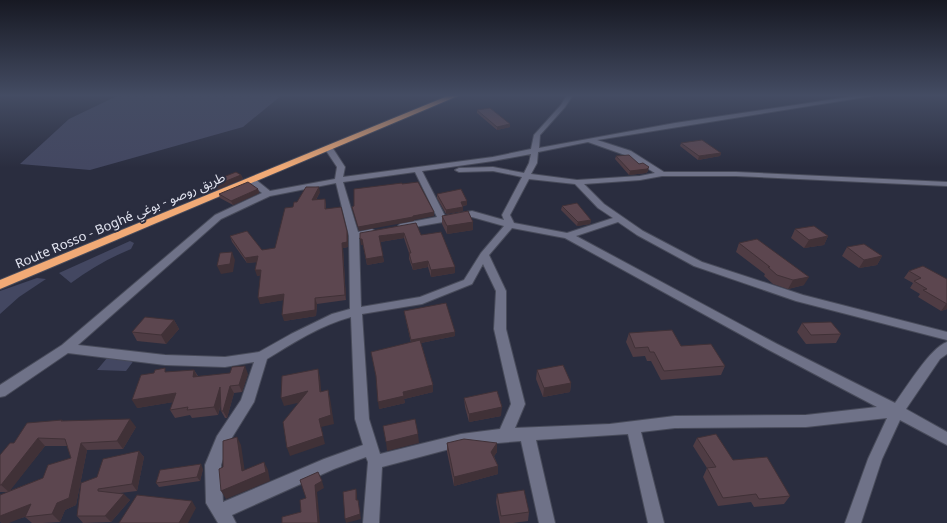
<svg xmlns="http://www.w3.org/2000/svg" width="947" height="523" font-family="'Noto Sans','Noto Sans Arabic',sans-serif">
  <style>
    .green { fill: #434761 }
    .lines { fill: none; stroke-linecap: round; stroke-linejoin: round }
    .street-casing { stroke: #484b5a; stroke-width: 2 }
    .highway-casing { stroke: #484b5a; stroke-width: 2 }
    .street { fill: #6f7288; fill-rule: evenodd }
    .highway { fill: #f1aa76; fill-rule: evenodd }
    .wall { fill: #4f3c44; fill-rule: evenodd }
    .shaded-wall { fill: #403137 }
    .building { fill: #5c464f; stroke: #403137 }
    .labels { text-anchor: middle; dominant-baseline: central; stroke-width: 4; stroke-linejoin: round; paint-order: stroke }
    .street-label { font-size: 13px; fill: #e3e5f1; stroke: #2a2d3f }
  </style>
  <rect width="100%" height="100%" fill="#2a2d3f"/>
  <!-- green -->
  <path class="green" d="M119,95H282L243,127L90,170L20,164L69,119Z
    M130,241L134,243L131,249C109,258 90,269 71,283L59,273Z
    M37,278L46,279L19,297L0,314V291Z
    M107,358L135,359L126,371L97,370Z"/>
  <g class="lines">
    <defs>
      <path id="street" d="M567,95H573L565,107L540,135L539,148L675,123L862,95H878L597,140L631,151L664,172H736L947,182V186L736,176H662L640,180L584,184L604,204L643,231L702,262L803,295L947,332V340L796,301L694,266L637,235L618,222L576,236L777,344L895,403C906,388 930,348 947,342V354L940,359L906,409L947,432V445L900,420L882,459L861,523H845L868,459L887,418L806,427L675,428L641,432L664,523H648L628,434L536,440L555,523H539L521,441L461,446L382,467L379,523H363L368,462L366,457L334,469L232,515L236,523H218L206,503L205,465L217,436L241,400L254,362L225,367L165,365L68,353L5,396L0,397V385L62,345L215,215L262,193L249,183V179H255L270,191L335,179L337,167L325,149L329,147H332L345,167L343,177L493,157L531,149L534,135L561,105ZM588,142L625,155L655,173L640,176L577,180L531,174L537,163L538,152ZM531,154L529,163L524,173L493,167L459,168L455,170L459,172L493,171L522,177L502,215L504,220L472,211L445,216L422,171L493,161ZM415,172L437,217L400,224L398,226L400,228L403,229L472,217L504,226L481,253L464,280L420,297L361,307L359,238L375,234L377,232L372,229L358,232L343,182ZM529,179L575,184L598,208L613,218L567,233L514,223L510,215ZM336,183L349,236L350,309L332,314L291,334L259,352L225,357L165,355L78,345L221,219L270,196ZM512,228L565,238L769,350L877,407L806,415L675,416L610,424L515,428L525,404L506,329V291L489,255ZM483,264L496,291L494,329L511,404L500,429L461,434L380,454L369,419L362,314L422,304L472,284ZM351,317L355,419L363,445L324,459L223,502L221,465L228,444L254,402L267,359C293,343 321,325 351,317Z"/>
      <path id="highway" d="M450,95H460L0,289V280Z"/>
    </defs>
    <!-- street casing -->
    <use href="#street" class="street-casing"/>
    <!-- highway casing -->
    <use href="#highway" class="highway-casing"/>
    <!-- street -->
    <use href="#street" class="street"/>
    <!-- highway -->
    <use href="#highway" class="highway"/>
  </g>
  <!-- wall -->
  <path class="wall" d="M477,110L510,127L497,130L477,113Z
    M681,143L721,153L720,156L698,160L680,146Z
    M616,156L639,164L648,171L646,173L629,175L615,159Z
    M241,175L243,179L210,192L205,189L203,185Z
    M258,189L259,193L233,205L220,198L219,194Z
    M320,192L316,200L325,199L326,204V209L347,231L348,236V247L343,248L346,300L317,304L316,316L284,321L283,300L260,304L261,275L257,276V262L247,263L232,242L230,236L262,250L275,248L293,207L297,202Z
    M437,194L467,201V205L463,206V211L446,214L437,198Z
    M562,206L591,220L590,224L577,226L561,210Z
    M442,216L473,230L447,234L442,224Z
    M416,223L421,235L455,267V273L431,277L428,267L413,270L409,259V253L404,238L380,242L384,262L367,265L363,245H361Z
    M795,229L828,236L824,245L804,248L791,238Z
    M739,243L804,285L788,289L773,284L764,276L765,274L736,252Z
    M847,247L882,256L877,265L859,268L842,256Z
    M909,271L947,279V309L941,311L918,297L920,294L910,288L913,283L904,278Z
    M404,311L455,332V336L421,343L433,385V392L404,399L405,403L379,409L411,343Z
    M174,320L179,329L166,344L137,341L132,332Z
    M802,323L841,334L836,343L806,344L797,332Z
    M629,333L681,346L725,366L721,375L661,380L651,361H647L645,356L633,357L626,342Z
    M194,370L198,376L248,374L242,392L234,393L227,418H225L221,411V405L218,415L192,418L190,415L175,418L170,410L173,402L137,408L167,372Z
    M537,370L571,383L570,392L543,397L536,379Z
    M464,398L501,416L469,422L465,407Z
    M62,420L63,421L136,427L123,449L87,450L76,505L65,510L60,522L43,523H32L25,517L2,523L0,521V495L8,492H0V455L14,443ZM45,446H67L71,458L43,478L9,491Z
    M697,438L733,460L790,496L784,504L754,507L751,502L718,506L703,477L707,468L693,446Z
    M447,443H497V452L494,456L498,466V474L454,486L447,452Z
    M139,451L144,457L137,491L120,493L130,500L111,522L83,523L77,516L97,477Z
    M203,469L200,481L159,487L156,483Z
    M497,494L529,512L528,521L513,523H500L496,502Z"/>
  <!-- shaded-wall -->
  <path class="shaded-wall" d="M510,124V127L497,130V127Z
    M721,153L720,156L698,160L699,156Z
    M649,167L648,171L646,173L629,175L630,171Z
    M241,175L243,179L210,192L209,188Z
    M319,187L320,192L313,205L312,200Z
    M258,189L259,193L233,205L231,201Z
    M467,201V205L461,206V202Z
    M463,207V211L446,214V210Z
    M434,212V216L414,220V221L359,231L358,227L413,216Z
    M591,220L590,224L577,226L578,222Z
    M473,222V230L447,234V226Z
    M347,231L348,236V247L343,248L346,300L345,295L342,243Z
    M404,233V238L380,242L379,236Z
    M828,236L824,245L804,248L809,240Z
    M360,239H362L363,245H361Z
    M232,252L235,260L233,272L221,274L217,266Z
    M258,256L259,262L247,263L245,258Z
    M383,256L384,262L367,265L366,259Z
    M882,256L877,265L859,268L864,260Z
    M428,261V267L413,270L412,264Z
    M455,267V273L431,277V270Z
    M255,270H261L263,275L257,276Z
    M809,277L804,285L788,289L793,280Z
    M284,294L285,300L260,304L258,298Z
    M315,298L317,304L316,316L284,321L282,315Z
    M946,304H947V309L941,311Z
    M174,320L179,329L166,344L161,335Z
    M455,332V336L411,345V340Z
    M245,366L248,374L242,392L239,385Z
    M318,369L320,377L322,400L320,392Z
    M194,370L198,378L193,377Z
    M571,383L570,392L543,397L544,388Z
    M433,385V392L404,399L405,403L379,409L378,402L403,392Z
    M230,386L234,393L227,418L223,411Z
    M220,387L223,394L218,415L214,407Z
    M328,390L330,398L334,424L321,427L325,444L290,456L287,448L319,419Z
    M308,391L311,400L284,406L281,398Z
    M176,393L180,401L137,408L132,400Z
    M502,407L501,416L469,422V414Z
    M130,419L136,427L123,449L117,441Z
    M418,434L419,443L387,451L386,442Z
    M237,437L241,445L246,479L242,471Z
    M38,438L45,446L9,492L1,485Z
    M81,443L87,450L76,505L65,510L60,522L52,514Z
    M497,443V452L491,460V452Z
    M139,451L144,457L137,491L132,484Z
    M264,462L268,470L270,481L226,499L221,491Z
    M201,464L203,469L200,481L197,477Z
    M498,466V474L454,486V477Z
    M322,481L324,488L317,492L320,523H318L315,485Z
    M356,489L357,494V505L356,500Z
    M124,494L130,500L111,522L105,516Z
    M358,500L361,519L346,523L345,519Z
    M192,501L196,508L188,523H179Z
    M31,504L39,511L9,523H2L0,521V516Z"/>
  <!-- building -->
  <path class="building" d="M490,108L510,124L497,127L477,110Z
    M702,140L721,153L699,156L681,143Z
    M629,155L639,164L643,163L649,167L647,169L630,171L616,156Z
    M236,172L241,175L209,188L203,185Z
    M248,182L258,189L231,201L219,194Z
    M418,182L434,212L413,216V217L358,227L352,207L354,206V189L402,183V184Z
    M306,187H319L312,200L325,199V209L341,207L347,231V242L342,243L345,295L315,298V310L282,315L284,294L258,298L261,270H255L258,256L245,258L230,236L247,231L262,250L275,248L285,208L293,207L294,202H297Z
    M461,189L467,201L461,202L463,207L446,210L437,194Z
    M577,203L591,220L578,222L562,206Z
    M468,211L473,222L447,226L442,216Z
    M416,223L421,235L441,232L455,267L431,270L428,261L412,264L409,253H411L404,233L379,236L383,256L366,259L362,239H360V233Z
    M814,226L828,236L809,240L795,229Z
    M757,239L809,277L793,280L777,275L768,267H770L739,243Z
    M864,244L882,256L864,260L847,247Z
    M232,252L230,264L217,266L220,253Z
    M923,266L947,279V304L923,290L927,289L914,281L921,278L909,271Z
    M446,303L455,332L411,340L404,311Z
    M145,317L174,320L161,335L132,332Z
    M831,322L841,334L811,335L802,323Z
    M672,330L681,346L711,344L725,366L664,371L654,352H650L648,347L635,348L629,333Z
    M420,340L433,385L403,392L404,396L378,402L376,376L371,352Z
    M563,365L571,383L544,388L537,370Z
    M245,366L239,385L230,386L223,411H221L220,387L214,407L187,410L188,407L170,410L176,393L132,400L141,375L154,373L155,370L165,368V372L194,370L193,377L230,373L232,367Z
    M318,369L320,392L328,390L331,415L319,419L323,436L287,448L283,422L308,391L281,398L282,376Z
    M497,391L502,407L469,414L464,398Z
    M130,419L117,441L81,443L69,498L57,503L52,514L25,517L31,504L0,516V495L43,478L48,465L71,458L65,439L38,438L1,485H0V455L10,443H14L27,423L62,420L61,421Z
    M415,419L418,434L386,442L383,426Z
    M716,434L733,460L767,457L790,496L759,499L756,494L723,498L707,468L716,467L697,438Z
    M237,437L242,471L264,462L266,472L221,491L219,469L223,467V441Z
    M464,439L497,443L491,452L498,466L454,477L447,443Z
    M139,451L132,484L98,489V491L124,494L105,516H77L81,483L97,477L103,459Z
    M201,464L197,477L156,483L160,470Z
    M318,472L322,481L315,485L318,523H282V517L301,512L300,500L306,498L300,480Z
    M356,489V500H358L360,514L345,519L343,492Z
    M524,490L529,512L501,516L497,494Z
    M137,495L192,501L179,523H119Z"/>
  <!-- sky -->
  <linearGradient id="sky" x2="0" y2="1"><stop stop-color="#171923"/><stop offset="0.57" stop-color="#444c63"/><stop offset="1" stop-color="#444c63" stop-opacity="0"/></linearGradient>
  <rect width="947" height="168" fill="url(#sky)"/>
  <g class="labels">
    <!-- street labels -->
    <g class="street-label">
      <text transform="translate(120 220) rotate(-23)">Route Rosso - Boghé طريق روصو - بوغي</text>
    </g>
  </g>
</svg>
